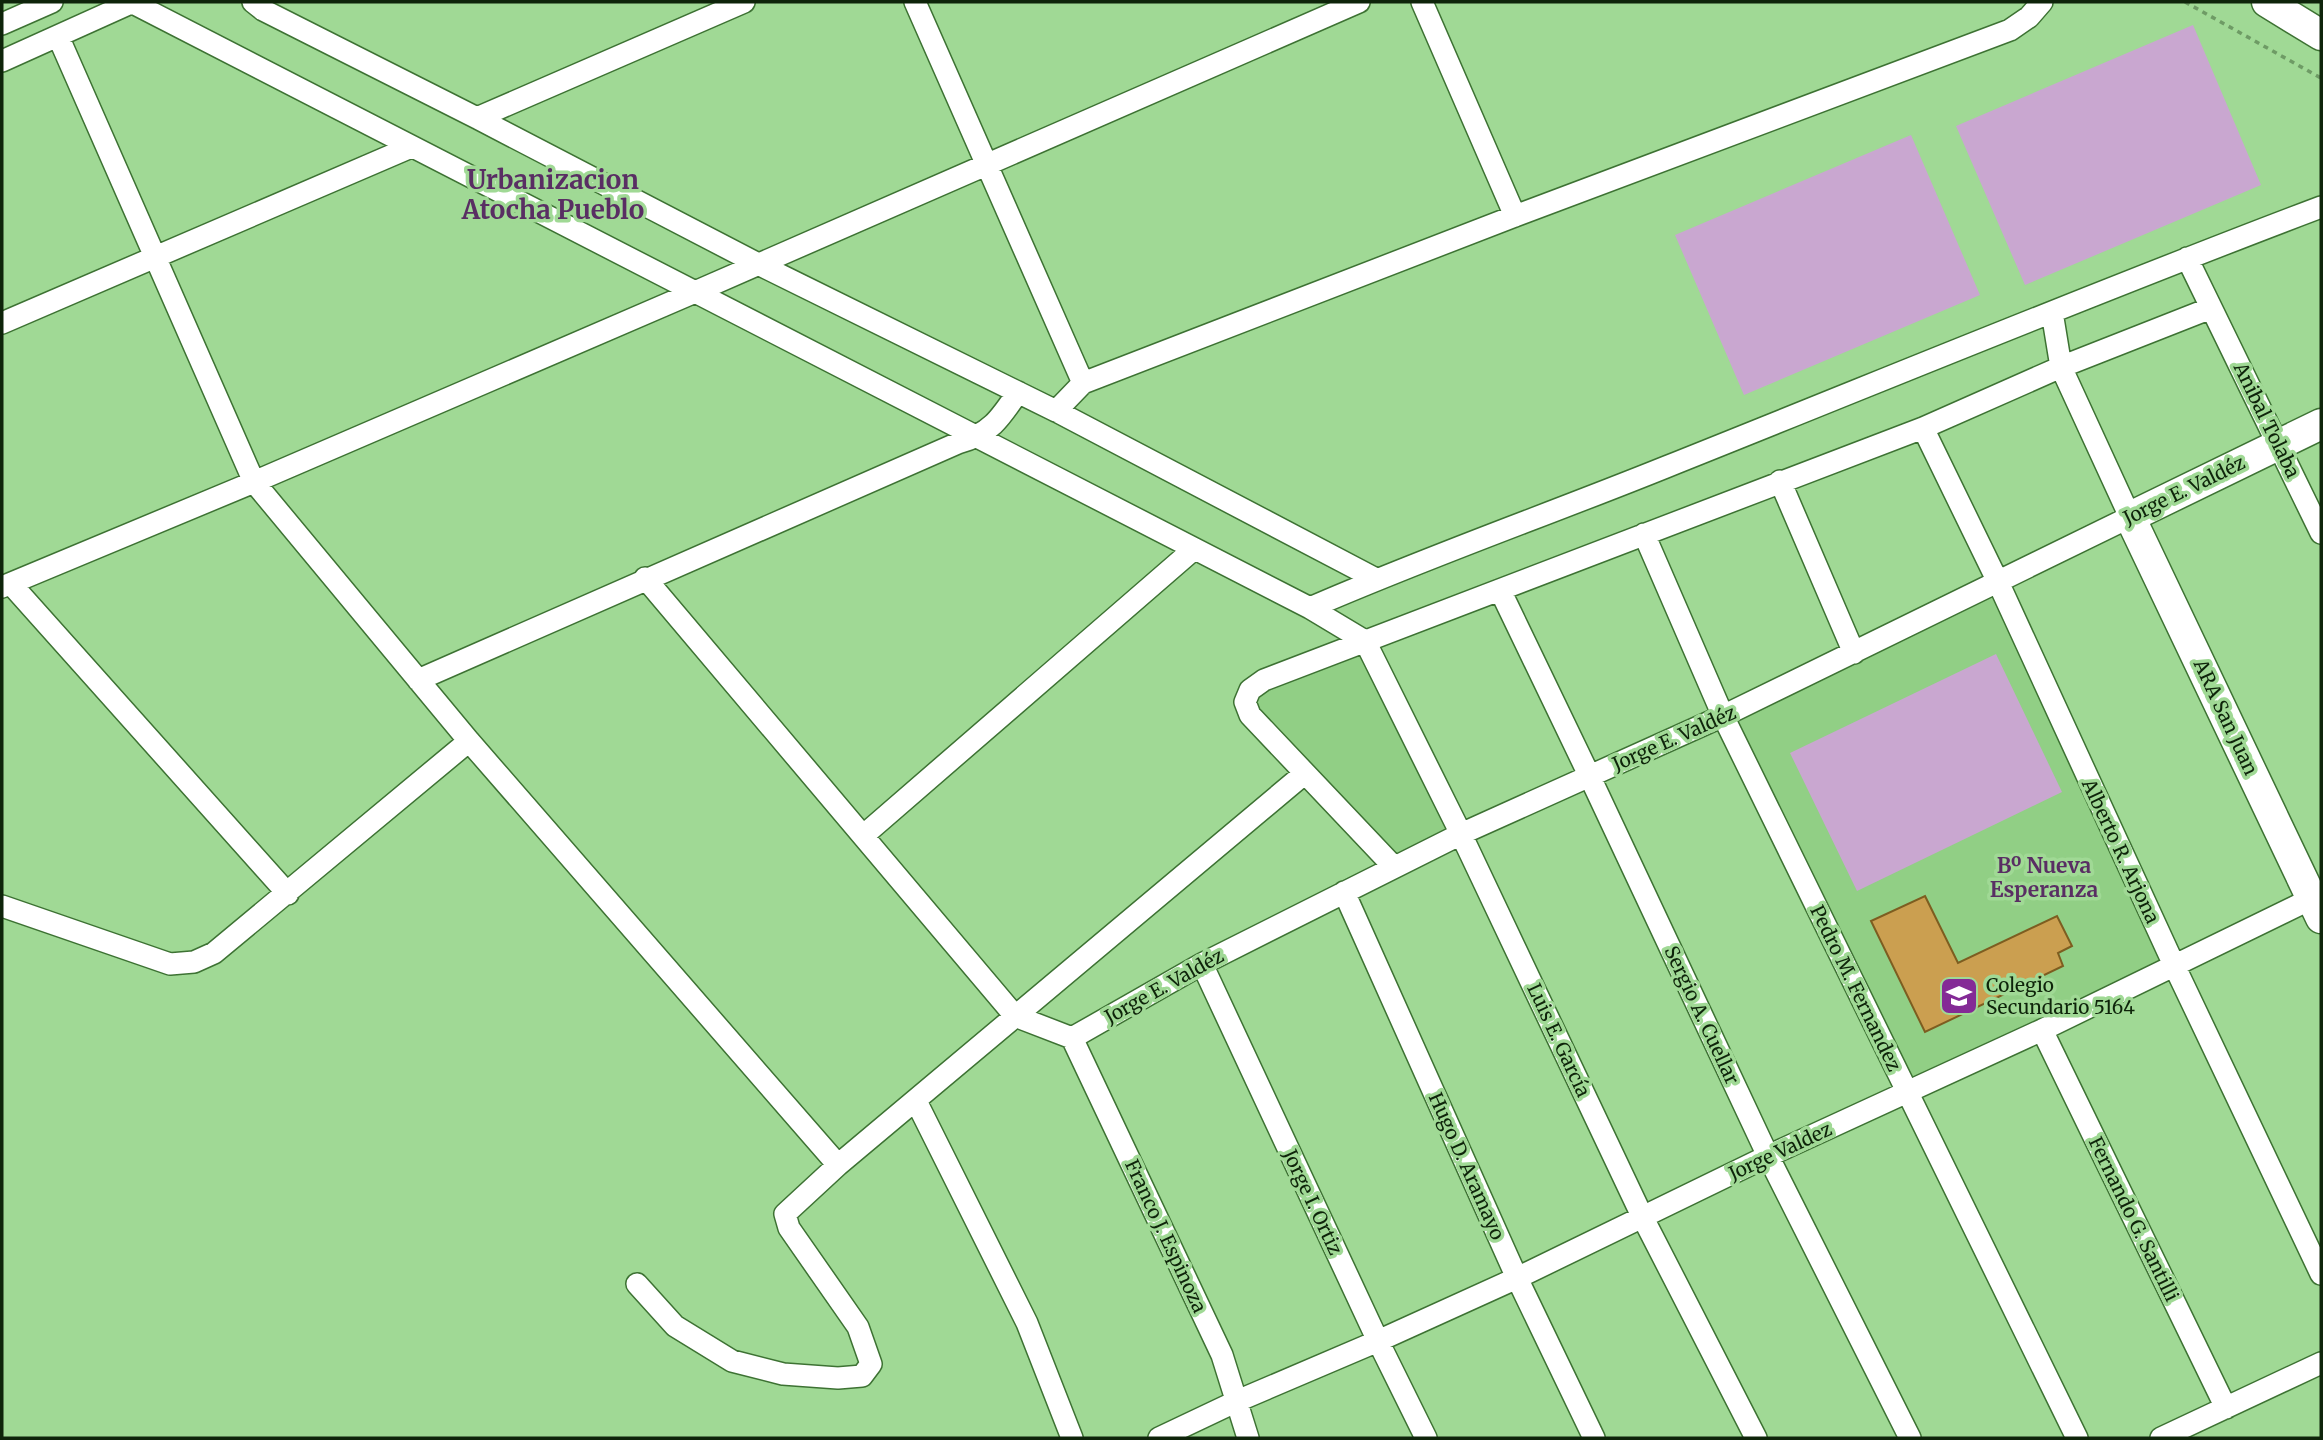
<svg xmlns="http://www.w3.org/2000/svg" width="2323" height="1440" font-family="Merriweather,serif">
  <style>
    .built { fill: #91cf85 }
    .green { fill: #c9a7d0 }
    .building { fill: #cb9f50; stroke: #7d5d20; stroke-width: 2 }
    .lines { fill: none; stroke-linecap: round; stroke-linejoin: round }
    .street-casing { stroke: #3d7233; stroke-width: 24 }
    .secondary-casing { stroke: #3d7233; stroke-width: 33 }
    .path { stroke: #6e9b65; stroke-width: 3.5; stroke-dasharray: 5 5; stroke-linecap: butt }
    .street { stroke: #fff; stroke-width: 21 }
    .secondary { stroke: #fff; stroke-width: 30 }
    .labels { text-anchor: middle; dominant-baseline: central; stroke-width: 7; stroke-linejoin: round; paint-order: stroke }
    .street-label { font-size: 19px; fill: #0e240a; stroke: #a0d995 }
    .poi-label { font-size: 19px; fill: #0e240a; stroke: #a0d995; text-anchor: start }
    .neighbourhood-label { font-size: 21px; font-weight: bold; fill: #592e63; stroke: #a0d995 }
    .district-label { font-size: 26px; font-weight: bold; fill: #592e63; stroke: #a0d995 }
  </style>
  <rect width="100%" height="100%" fill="#a0d995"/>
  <!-- built -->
  <path class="built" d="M1996,585L2171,963L1908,1088L1727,717Z
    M1365,643L1460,833L1395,866L1252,713L1251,691Z"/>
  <!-- green -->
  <path class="green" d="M2193,25L2261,185L2025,285L1956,126Z
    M1911,135L1980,295L1744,395L1675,235Z
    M1996,654L2062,792L1857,891L1790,753Z"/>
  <!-- building -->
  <path class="building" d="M1925,896L1958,963L2057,916L2072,946L2058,953L2063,966L1925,1032L1871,921Z"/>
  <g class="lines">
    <defs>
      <path id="street" d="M131,2L1310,608L1365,641L1461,834L1642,1216L1756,1438
        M253,2L263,10L477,118L760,265L1056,411L1376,579
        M915,2L1083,383
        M1422,2L1515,216
        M2,24L52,2
        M58,36L254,482L469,741L838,1165L1304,774
        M2,61L133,2
        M477,118L744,2
        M2187,258L2321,533
        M2,323L411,147
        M1056,411L1083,383L1515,216L2010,30L2029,17L2042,2
        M1923,428L1998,582L2174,965L2321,1274
        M1780,481L1854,653
        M1644,534L1723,716L2077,1438
        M645,578L1015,1016L1072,1038
        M11,584L288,894
        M2,587L254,482L695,292L1359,2
        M1500,590L1589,775L1768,1156L1910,1438
        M1310,608C1427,557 1547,515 1666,467C1884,380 2101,290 2321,207
        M418,680L958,443C990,434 1000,419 1018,392
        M864,835L1194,549
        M1394,867L1250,715L1245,702L1250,690L1264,680L1923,428L2061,367L2211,308
        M1344,892L1517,1278L1594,1438
        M2,906L170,964L194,962L214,953L469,741
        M1202,964L1378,1341L1426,1438
        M2042,1030L2226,1408
        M1072,1038L1202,964L1461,834L1723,716L2130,517L2061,367L2052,312
        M1072,1038L1222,1355L1248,1438
        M916,1101L1027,1323L1072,1438
        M637,1284L675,1326L732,1361L783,1374L838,1378L862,1376L871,1364L858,1327L789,1228L785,1214L838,1165
        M1159,1438L1235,1402L1378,1341L1517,1278L1768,1156L2042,1030L2321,894
        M2161,1438L2321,1363"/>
      <path id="secondary" d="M2267,2L2321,35
        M2321,424L2130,517L2321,918"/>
    </defs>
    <!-- street casing -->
    <use href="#street" class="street-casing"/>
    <!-- secondary casing -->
    <use href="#secondary" class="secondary-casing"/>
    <!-- path -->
    <path class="path" d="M2185,2L2321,78"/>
    <!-- street -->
    <use href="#street" class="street"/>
    <!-- secondary -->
    <use href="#secondary" class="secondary"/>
  </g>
  <!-- icons -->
  <defs>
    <symbol id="school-square" viewBox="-11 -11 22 22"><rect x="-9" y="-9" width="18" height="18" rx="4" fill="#842a96" stroke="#a0d995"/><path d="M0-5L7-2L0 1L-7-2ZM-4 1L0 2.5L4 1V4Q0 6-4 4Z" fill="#fff"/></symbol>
  </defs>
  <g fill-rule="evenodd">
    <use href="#school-square" x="1937" y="974" width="44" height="44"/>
  </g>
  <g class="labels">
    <!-- street labels -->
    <g class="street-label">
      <text transform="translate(2267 420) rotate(64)">Anibal Tolaba</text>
      <text transform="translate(2184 490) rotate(-26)">Jorge E. Valdéz</text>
      <text transform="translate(2226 717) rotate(65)">ARA San Juan</text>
      <text transform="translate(1674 738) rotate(-24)">Jorge E. Valdéz</text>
      <text transform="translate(2121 851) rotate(65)">Alberto R. Arjona</text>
      <text transform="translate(1164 986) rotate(-29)">Jorge E. Valdéz</text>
      <text transform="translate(1856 988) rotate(64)">Pedro M. Fernandez</text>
      <text transform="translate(1702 1015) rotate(65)">Sergio A. Cuellar</text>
      <text transform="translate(1559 1040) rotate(65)">Luis E. García</text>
      <text transform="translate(1780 1151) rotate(-25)">Jorge Valdez</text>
      <text transform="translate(1467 1166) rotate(66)">Hugo D. Aramayo</text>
      <text transform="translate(1313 1202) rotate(65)">Jorge I. Ortiz</text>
      <text transform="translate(2134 1219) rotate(64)">Fernando G. Santilli</text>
      <text transform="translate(1166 1236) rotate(65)">Franco J. Espinoza</text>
    </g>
    <!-- poi labels -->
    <g class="poi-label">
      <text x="1986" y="985">Colegio<tspan x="1986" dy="22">Secundario 5164</tspan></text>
    </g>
    <!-- neighbourhood labels -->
    <g class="neighbourhood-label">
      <text x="2044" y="865">Bº Nueva<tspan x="2044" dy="24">Esperanza</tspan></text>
    </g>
    <!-- district labels -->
    <g class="district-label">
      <text x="553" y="179">Urbanizacion<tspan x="553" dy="30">Atocha Pueblo</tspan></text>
    </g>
  </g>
  <!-- border -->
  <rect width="2323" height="1440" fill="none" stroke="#0e240a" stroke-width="7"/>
</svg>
